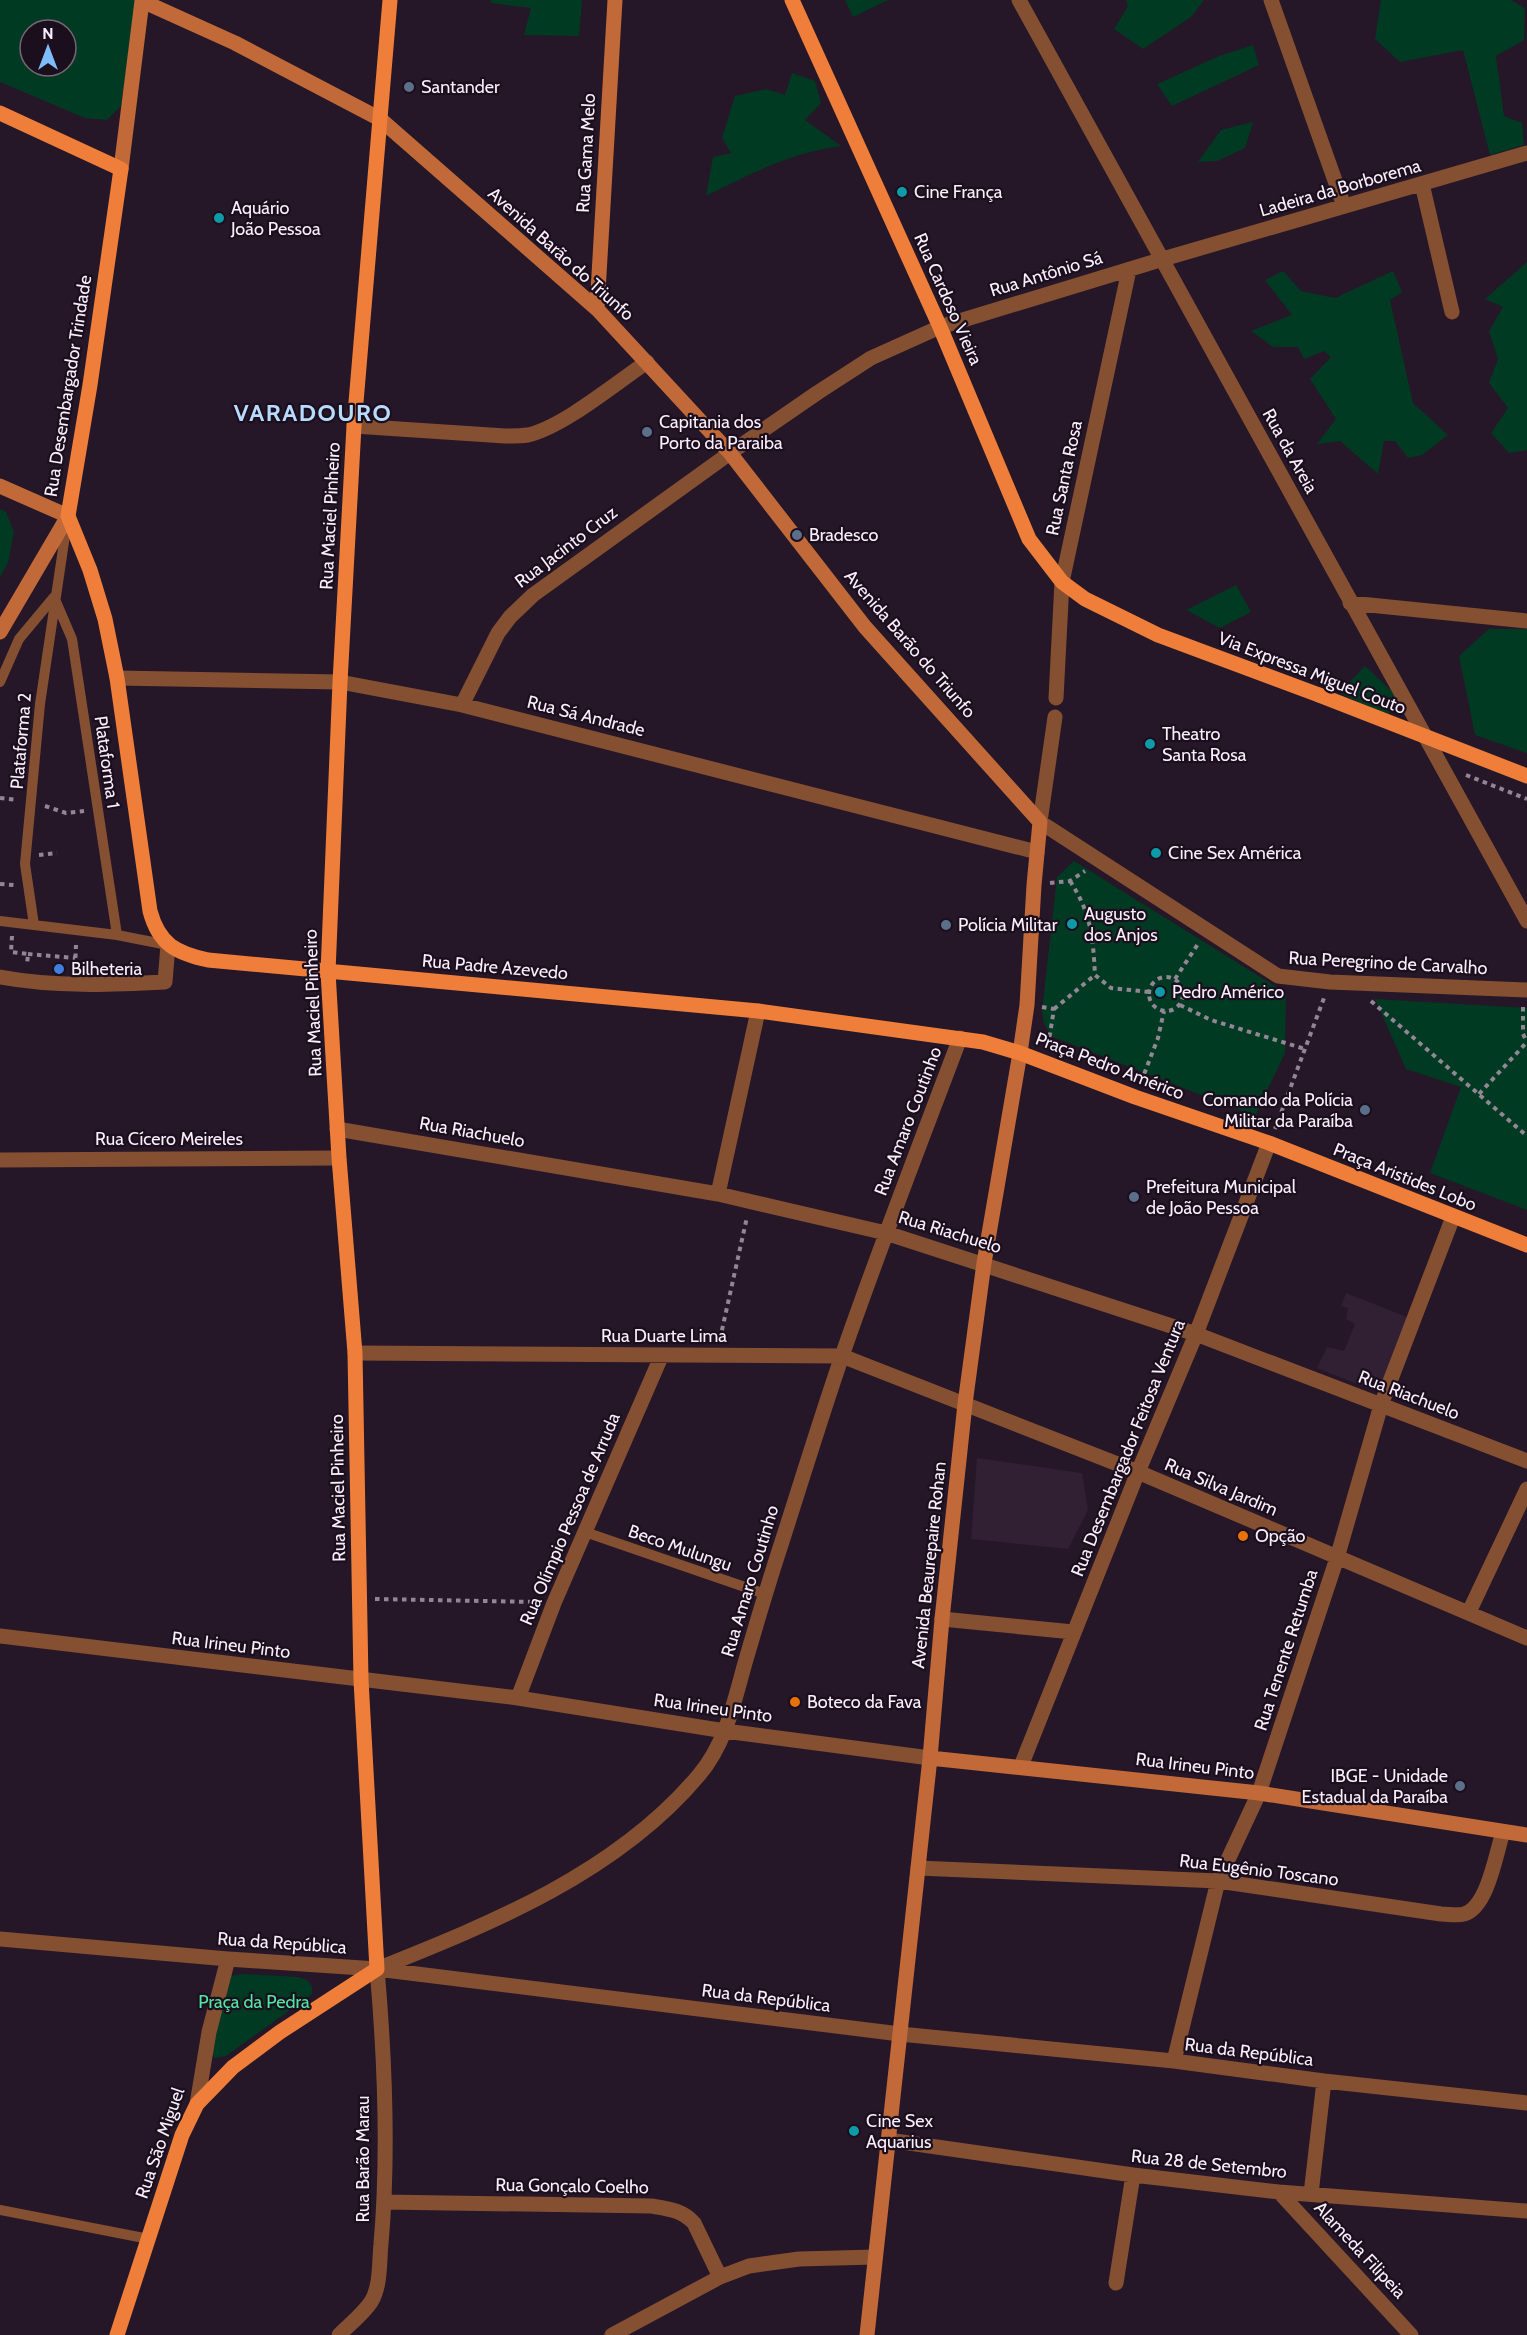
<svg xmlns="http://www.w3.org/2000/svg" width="1527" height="2335" font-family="Cabin,sans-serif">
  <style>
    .built { fill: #311f34 }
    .green { fill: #003a23; fill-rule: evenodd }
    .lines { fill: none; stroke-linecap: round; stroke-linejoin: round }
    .path { stroke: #928694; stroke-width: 4; stroke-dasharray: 4.5 4.5; stroke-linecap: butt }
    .lane { stroke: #854f32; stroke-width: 10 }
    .street { stroke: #854f32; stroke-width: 15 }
    .secondary { stroke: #c16938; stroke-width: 15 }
    .primary { stroke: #ef7e3b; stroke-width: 15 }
    .primary-bridge { stroke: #ef7e3b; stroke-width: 15 }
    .service-dot { fill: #5c6f8a; stroke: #1b0e1d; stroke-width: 2 }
    .culture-dot { fill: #0f9aa8; stroke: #1b0e1d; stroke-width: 2 }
    .shop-dot { fill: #3f7fe0; stroke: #1b0e1d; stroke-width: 2 }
    .food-dot { fill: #e8710a; stroke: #1b0e1d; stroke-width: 2 }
    .labels { text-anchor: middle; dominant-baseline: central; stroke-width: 4.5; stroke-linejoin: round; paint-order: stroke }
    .poi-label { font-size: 18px; fill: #f9effb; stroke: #1b0e1d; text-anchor: start }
    .street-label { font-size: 18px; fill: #f9effb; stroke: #1b0e1d }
    .park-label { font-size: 18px; fill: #51e5a3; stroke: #1b0e1d }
    .district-label { font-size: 24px; font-weight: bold; letter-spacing: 1.5px; fill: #b8dafd; stroke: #1b0e1d }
  </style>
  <rect width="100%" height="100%" fill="#251727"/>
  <!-- built -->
  <path class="built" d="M1346,1293L1407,1317L1380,1393L1317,1368L1327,1347L1344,1351L1355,1324L1346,1319L1348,1308L1341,1306Z
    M977,1458L1082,1473L1088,1510L1068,1549L971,1539Z"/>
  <!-- green -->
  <path class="green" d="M0,0H136L121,106L107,120L85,118L0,82ZM30,30H66V66H30Z
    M491,0H582L579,36L524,35L531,8L491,3Z
    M845,0H888L853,17Z
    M1126,0H1204L1191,17L1143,49L1114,29L1128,6Z
    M1381,0H1511L1525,8L1524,40L1496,56L1504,116L1522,123L1524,145L1490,155L1463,50L1400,62L1375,39Z
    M1253,45L1259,65L1172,106L1157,84L1219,56Z
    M792,73L815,81L821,103L805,120L841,146C790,153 752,173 706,196L713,157L731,153L722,138L735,96L766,89L785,95Z
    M1253,122L1245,148L1217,161L1198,162L1221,130Z
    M1527,262V450L1509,453L1491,433L1508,408L1489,383L1498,359L1489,331L1503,307L1485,299Z
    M1283,271L1301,291L1335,298L1393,271L1402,292L1390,300L1413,403L1448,435L1422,455L1408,458L1395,441H1384L1378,474L1340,441L1317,444L1336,419L1310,379L1331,357L1324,351L1304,359L1298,347H1273L1251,331L1292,315L1265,280Z
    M0,509L6,512L14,532L8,563L0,577Z
    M1236,585L1251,612L1220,628L1186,610Z
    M1489,629H1527V753L1475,735L1459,656Z
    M1365,666L1398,697L1388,715L1339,693Z
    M1074,861L1286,993L1285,1053L1255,1116L1053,1037L1044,1024L1042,1011L1057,877Z
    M1375,999L1527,1008V1210L1430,1173L1461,1087L1406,1069Z
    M243,1974L299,1977L307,1980L312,1986V1994L226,2056L214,2058L211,2048L231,1976Z"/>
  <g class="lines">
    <!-- path -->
    <path class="path" d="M1466,775L1527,799
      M0,798L17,800
      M45,806L66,813L84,811
      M39,855L57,853
      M1070,881C1091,913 1093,937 1095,975L1111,988L1149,992
      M1050,883L1070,881L1085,871
      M0,884L14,885
      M12,936L11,952L28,954L27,965
      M28,954L75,958
      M75,967L76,945
      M1149 994a17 17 0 1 1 34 0a17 17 0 1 1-34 0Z
      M1175,979L1198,944
      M1371,1001L1527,1136
      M1180,1005L1211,1020L1305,1049
      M1042,1007L1054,1009L1048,1046
      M1523,1007V1034L1527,1042
      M1054,1009L1095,975
      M1141,1082L1158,1038L1164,1011
      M1479,1094L1527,1042
      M1275,1129L1324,998
      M720,1339L747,1217
      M375,1599L536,1602"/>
    <!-- lane -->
    <path class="lane" d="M54,597L72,639L117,935
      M0,682L19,639L54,597
      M0,921L117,935L168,945
      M34,925L25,864L40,704L67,522
      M585,1532L765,1594
      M0,2210L149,2239"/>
    <!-- street -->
    <path class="street" d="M1019,0L1527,921
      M1271,0L1344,206
      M1422,184L1452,312
      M354,426L505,436C512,436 521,436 528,435C563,427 616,383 647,362
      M1350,603L1527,621
      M117,678L340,682L462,705L1037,852
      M1056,698L1062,582L1129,270
      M462,705L498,633L510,617L533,595L730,453L817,393L871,358L940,327L1163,259L1527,153
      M1055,717L1040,822L1278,976L1330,982L1527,990
      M0,977C54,987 110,985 165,982L168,945
      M337,1129L718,1194L886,1233L1196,1334L1527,1461
      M0,1160L339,1158
      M718,1194L758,1011
      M355,1353L842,1356L1138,1472L1527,1638
      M1469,1612L1527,1489
      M942,1619L1073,1632
      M0,1636L518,1698L725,1731L930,1758
      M518,1698L554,1603L661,1357
      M1021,1766L1138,1472L1196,1334L1269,1143
      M918,1868L1218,1881L1441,1914C1448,1914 1458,1916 1464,1914C1488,1907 1496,1853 1503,1832
      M0,1939L228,1959L377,1969L900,2034L1174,2061L1324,2081L1527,2103
      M1174,2061L1218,1881L1259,1793L1337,1558L1381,1405L1453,1217
      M197,2104L209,2032L228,1959
      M888,2140L1133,2175L1279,2192L1527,2211
      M1279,2192L1411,2335
      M1311,2194L1324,2081
      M384,2202L651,2206C669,2209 682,2210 694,2223L720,2277
      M1116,2283L1133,2175
      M339,2335C349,2325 363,2314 371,2302C381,2286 379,2262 381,2244C389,2153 385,2060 377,1969C492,1923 617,1873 699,1775C726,1743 734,1702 745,1663C756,1625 767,1588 779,1551C800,1486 820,1420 842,1356C879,1249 920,1144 960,1038
      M612,2335L720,2277L749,2266L799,2259L875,2257"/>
    <!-- secondary -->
    <path class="secondary" d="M121,169L142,1L235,43L380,119L597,309L730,453L865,627L1040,822L1034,885L1027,1005L1020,1053L984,1263L965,1404L942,1619L930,1758L867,2335
      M597,309L615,0
      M0,486L68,516L0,632
      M930,1758L1259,1793L1527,1835"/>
    <!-- primary -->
    <path class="primary" d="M792,0L940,327L1029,539L1062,582L1085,599L1158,635L1319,695
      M0,113L121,169L90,385L68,516L90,570L105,619L117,678L150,911C159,945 177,953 208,960L758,1011L983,1042L1020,1053L1135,1097L1269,1143L1527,1245
      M117,2335L182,2135L197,2104L233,2067L280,2032L377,1969L361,1680L355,1353L339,1158L328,972L340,682L354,426L390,0"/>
    <!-- primary-bridge -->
    <path class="primary-bridge" d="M1319,695L1527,776"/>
  </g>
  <!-- markers -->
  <g class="service-dot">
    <circle cx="409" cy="87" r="6"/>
    <circle cx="647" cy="432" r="6"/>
    <circle cx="797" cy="535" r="6"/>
    <circle cx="946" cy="925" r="6"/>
    <circle cx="1365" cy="1110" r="6"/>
    <circle cx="1134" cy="1197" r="6"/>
    <circle cx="1460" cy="1786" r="6"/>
  </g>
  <g class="culture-dot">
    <circle cx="902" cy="192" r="6"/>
    <circle cx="219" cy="218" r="6"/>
    <circle cx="1150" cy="744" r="6"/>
    <circle cx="1156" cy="853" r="6"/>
    <circle cx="1072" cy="924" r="6"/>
    <circle cx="1160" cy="992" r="6"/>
    <circle cx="854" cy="2131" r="6"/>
  </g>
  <circle class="shop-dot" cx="59" cy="969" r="6"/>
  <g class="food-dot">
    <circle cx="1243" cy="1536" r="6"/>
    <circle cx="795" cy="1702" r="6"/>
  </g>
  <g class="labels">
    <!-- poi labels -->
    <g class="poi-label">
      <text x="421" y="87">Santander</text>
      <text x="914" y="192">Cine França</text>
      <text x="231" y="208">Aquário<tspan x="231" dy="21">João Pessoa</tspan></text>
      <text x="659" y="422">Capitania dos<tspan x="659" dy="21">Porto da Paraiba</tspan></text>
      <text x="809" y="535">Bradesco</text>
      <text x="1162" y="734">Theatro<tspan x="1162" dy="21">Santa Rosa</tspan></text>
      <text x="1168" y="853">Cine Sex América</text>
      <text x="1084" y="914">Augusto<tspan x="1084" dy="21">dos Anjos</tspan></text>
      <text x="958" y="925">Polícia Militar</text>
      <text x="71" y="969">Bilheteria</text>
      <text x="1172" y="992">Pedro Américo</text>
      <text x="1353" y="1100" text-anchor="end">Comando da Polícia<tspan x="1353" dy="21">Militar da Paraíba</tspan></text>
      <text x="1146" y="1187">Prefeitura Municipal<tspan x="1146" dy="21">de João Pessoa</tspan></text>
      <text x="1255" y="1536">Opção</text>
      <text x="807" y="1702">Boteco da Fava</text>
      <text x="1448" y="1776" text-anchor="end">IBGE - Unidade<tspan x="1448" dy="21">Estadual da Paraíba</tspan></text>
      <text x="866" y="2121">Cine Sex<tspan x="866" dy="21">Aquarius</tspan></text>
    </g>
    <!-- street labels -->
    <g class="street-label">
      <text transform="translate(586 153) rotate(-87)">Rua Gama Melo</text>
      <text transform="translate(1340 188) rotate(-16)">Ladeira da Borborema</text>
      <text transform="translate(561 254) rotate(42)">Avenida Barão do Triunfo</text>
      <text transform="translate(1046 274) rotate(-17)">Rua Antônio Sá</text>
      <text transform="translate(948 299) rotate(66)">Rua Cardoso Vieira</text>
      <text transform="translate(68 386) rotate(-81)">Rua Desembargador Trindade</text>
      <text transform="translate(1290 451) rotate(61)">Rua da Areia</text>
      <text transform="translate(1064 478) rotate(-78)">Rua Santa Rosa</text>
      <text transform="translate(330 516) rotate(-87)">Rua Maciel Pinheiro</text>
      <text transform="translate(566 547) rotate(-37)">Rua Jacinto Cruz</text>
      <text transform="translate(910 644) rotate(49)">Avenida Barão do Triunfo</text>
      <text transform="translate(1312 673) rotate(21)">Via Expressa Miguel Couto</text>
      <text transform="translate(586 716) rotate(14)">Rua Sá Andrade</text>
      <text transform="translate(21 741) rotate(-85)">Plataforma 2</text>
      <text transform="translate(107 762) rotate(82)">Plataforma 1</text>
      <text transform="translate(1388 963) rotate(3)">Rua Peregrino de Carvalho</text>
      <text transform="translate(495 967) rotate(5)">Rua Padre Azevedo</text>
      <text transform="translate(313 1003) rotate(-92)">Rua Maciel Pinheiro</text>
      <text transform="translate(1110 1066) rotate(21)">Praça Pedro Américo</text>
      <text transform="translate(908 1121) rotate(-69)">Rua Amaro Coutinho</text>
      <text transform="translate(472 1132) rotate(10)">Rua Riachuelo</text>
      <text x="169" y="1139">Rua Cícero Meireles</text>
      <text transform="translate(1405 1177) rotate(22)">Praça Aristides Lobo</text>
      <text transform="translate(950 1232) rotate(17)">Rua Riachuelo</text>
      <text x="664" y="1336">Rua Duarte Lima</text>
      <text transform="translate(1409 1395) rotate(21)">Rua Riachuelo</text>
      <text transform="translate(1128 1448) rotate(-68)">Rua Desembargador Feitosa Ventura</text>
      <text transform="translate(1221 1487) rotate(23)">Rua Silva Jardim</text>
      <text transform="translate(338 1488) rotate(-91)">Rua Maciel Pinheiro</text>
      <text transform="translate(570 1519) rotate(-67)">Rua Olímpio Pessoa de Arruda</text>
      <text transform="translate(680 1548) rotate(19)">Beco Mulungu</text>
      <text transform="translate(929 1565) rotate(-84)">Avenida Beaurepaire Rohan</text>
      <text transform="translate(750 1581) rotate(-73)">Rua Amaro Coutinho</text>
      <text transform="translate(231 1645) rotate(7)">Rua Irineu Pinto</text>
      <text transform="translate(1286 1650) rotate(-72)">Rua Tenente Retumba</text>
      <text transform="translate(713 1708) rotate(8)">Rua Irineu Pinto</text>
      <text transform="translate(1195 1766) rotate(7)">Rua Irineu Pinto</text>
      <text transform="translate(1259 1870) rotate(7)">Rua Eugênio Toscano</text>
      <text transform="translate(282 1943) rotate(4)">Rua da República</text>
      <text transform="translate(766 1998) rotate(7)">Rua da República</text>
      <text transform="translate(1249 2052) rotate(7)">Rua da República</text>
      <text transform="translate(160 2143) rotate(-71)">Rua São Miguel</text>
      <text transform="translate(363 2159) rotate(-90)">Rua Barão Marau</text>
      <text transform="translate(1209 2164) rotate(6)">Rua 28 de Setembro</text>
      <text transform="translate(572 2186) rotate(1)">Rua Gonçalo Coelho</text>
      <text transform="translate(1360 2250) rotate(47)">Alameda Filipeia</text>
    </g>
    <!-- park labels -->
    <g class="park-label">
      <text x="254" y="2002">Praça da Pedra</text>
    </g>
    <!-- district labels -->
    <g class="district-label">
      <text x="313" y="412">VARADOURO</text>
    </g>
  </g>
  <!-- north arrow -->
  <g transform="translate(48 48)"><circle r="28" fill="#1b0e1d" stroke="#746876" stroke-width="1.5"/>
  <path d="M0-4.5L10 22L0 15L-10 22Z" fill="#7fbdfa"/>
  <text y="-9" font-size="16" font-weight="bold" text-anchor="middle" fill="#f9effb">N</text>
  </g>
</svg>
